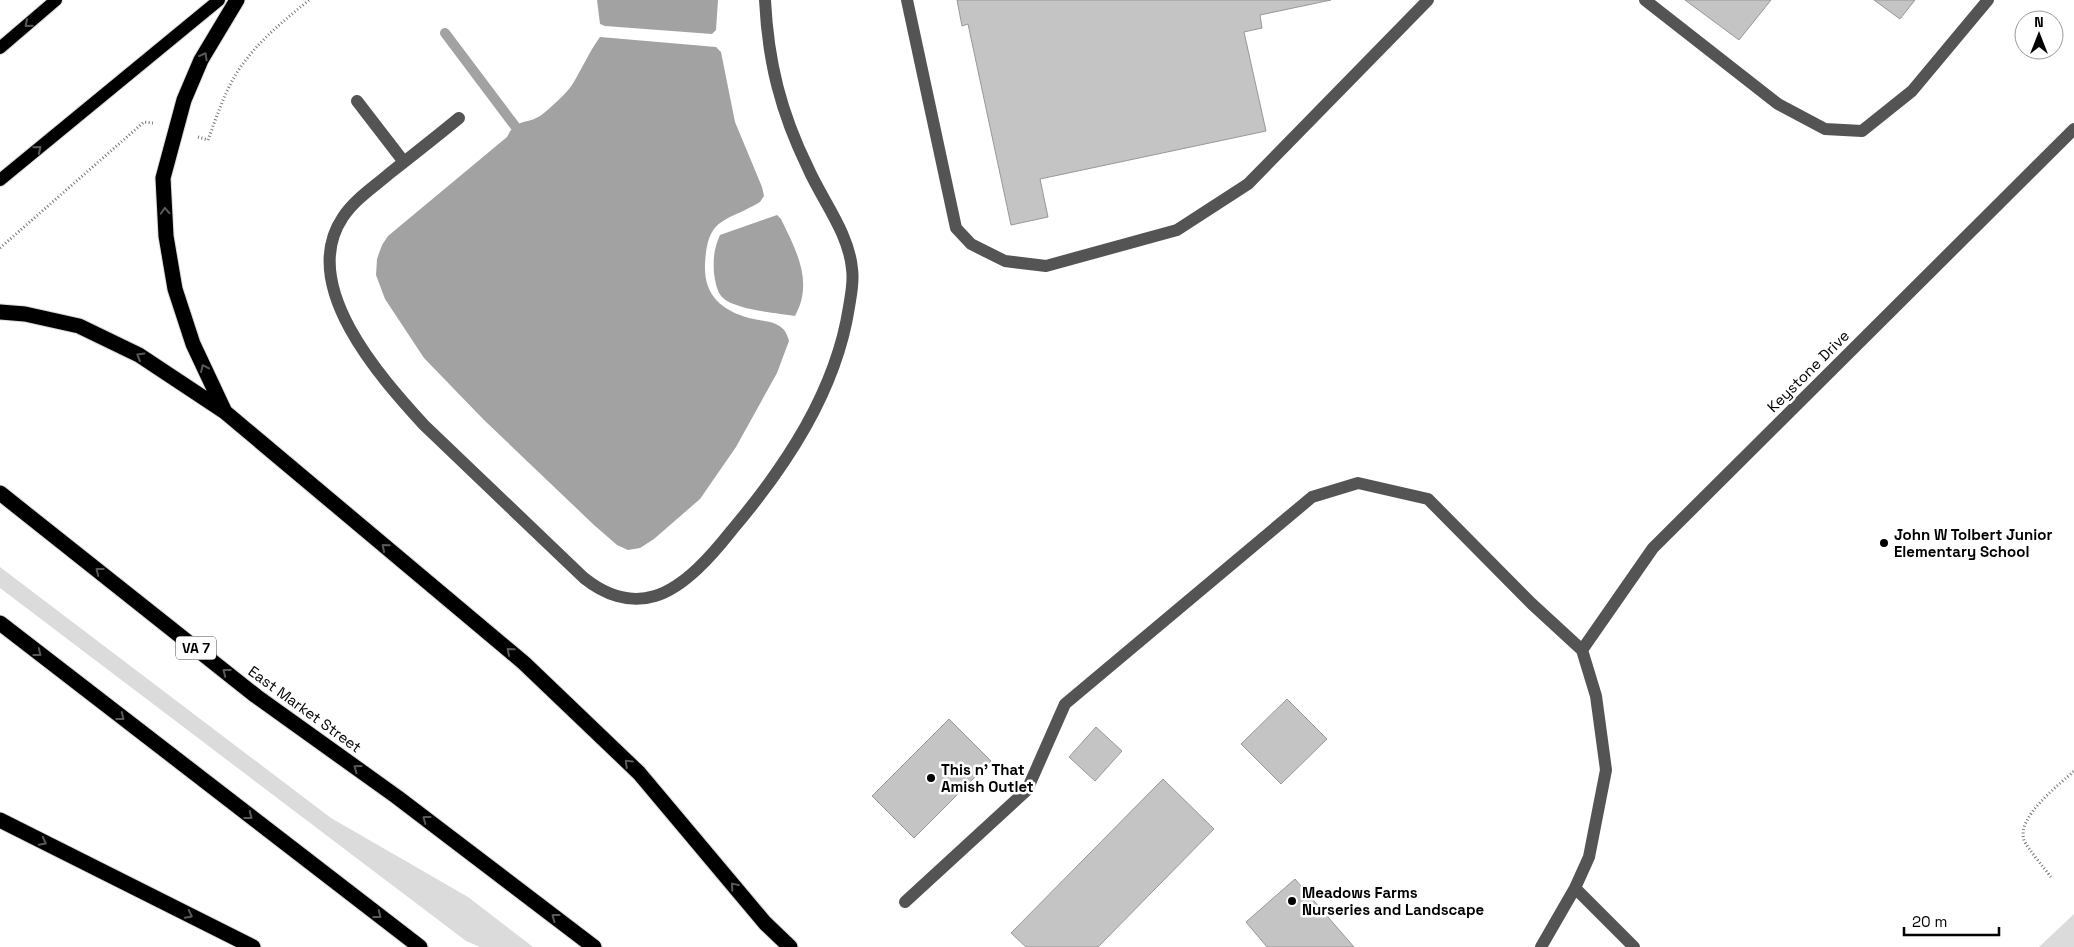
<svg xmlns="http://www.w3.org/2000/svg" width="2074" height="947" font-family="'Space Grotesk',sans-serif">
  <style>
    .green { fill: #dbdbdb }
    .water { fill: #a2a2a2 }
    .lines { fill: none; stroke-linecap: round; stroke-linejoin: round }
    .stream { stroke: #a2a2a2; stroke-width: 10 }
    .building { fill: #c4c4c4; stroke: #989898 }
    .major-casing { stroke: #dbdbdb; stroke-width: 14 }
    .highway-casing { stroke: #dbdbdb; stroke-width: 17 }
    .path { stroke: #767676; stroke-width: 3; stroke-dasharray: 1 2.5; stroke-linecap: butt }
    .minor { stroke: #545454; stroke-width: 12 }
    .major { stroke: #000; stroke-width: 12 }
    .highway { stroke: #000; stroke-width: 15 }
    .oneway { stroke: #595959 }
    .poi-dot { fill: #000; stroke: #fff; stroke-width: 2 }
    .labels { text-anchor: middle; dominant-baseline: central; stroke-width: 5; stroke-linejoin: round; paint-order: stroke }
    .shield { fill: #fff; stroke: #4c4c4c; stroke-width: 1 }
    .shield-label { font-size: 14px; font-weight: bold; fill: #000 }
    .street-label { font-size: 15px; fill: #000; stroke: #fff }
    .poi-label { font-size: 15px; font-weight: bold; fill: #000; stroke: #fff; text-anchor: start }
  </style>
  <rect width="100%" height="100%" fill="#fff"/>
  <!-- green -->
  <path class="green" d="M0,567L331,818L468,897L533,947H480L466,941L0,588Z
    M2074,914V947H2039Z"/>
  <!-- water -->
  <path class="water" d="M597,0H718L716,30L712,34L605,26L600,24Z
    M600,37L716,47L721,52L735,122L762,187L764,196L760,202C725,223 707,216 705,265C704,295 721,310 749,318C759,321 773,320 782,328C786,331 788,337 789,341L777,373L736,447L700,499L654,539L640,548L628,550L617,545L594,525L484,420L424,358L385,299L376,275L377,259L382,245L388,236L507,137C517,116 529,126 544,113C553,105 565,95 572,85C582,69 589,52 600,37Z
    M777,215L781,219C796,250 814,282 795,316C778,313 736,310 723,298C717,293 715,281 714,273C713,259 714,248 720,235Z"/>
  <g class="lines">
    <!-- stream -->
    <path class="stream" d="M445,33L515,126"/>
  </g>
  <!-- building -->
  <path class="building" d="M957,0H1331L1260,15L1262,28L1244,32L1266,131L1040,179L1048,217L1011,225L968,24L962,26Z
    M1685,0H1771L1739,40Z
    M1874,0H1915L1900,19Z
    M1287,699L1327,739L1281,784L1241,744Z
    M949,719L991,761L914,838L872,796Z
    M1096,727L1122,751L1095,781L1069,757Z
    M1163,779L1214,829L1098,947H1026L1011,933Z
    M1295,879L1354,947H1267L1246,922Z"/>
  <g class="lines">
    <defs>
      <path id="major" d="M0,48L56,0
        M0,180L219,0"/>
      <path id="highway" d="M0,312L25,314L79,326L139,355L225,412L524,663L639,773L765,923L790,947
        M224,410L193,344L175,289L166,236L163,178L184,100L201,60L237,0
        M0,493L256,696L397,797L594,947
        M0,623L420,947
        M0,820L253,947"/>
    </defs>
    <!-- major casing -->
    <use href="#major" class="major-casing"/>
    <!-- highway casing -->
    <use href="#highway" class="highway-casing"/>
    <!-- path -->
    <path class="path" d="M198,137L208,140C218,113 227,84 245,61C263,37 286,19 309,0
      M0,248L144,122L153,123
      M2051,877C2045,869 2027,848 2024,840C2016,817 2060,784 2074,771"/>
    <!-- minor -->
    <path class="minor" d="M907,0L956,228L971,244L1005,261L1046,266L1177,230L1248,184L1428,0
      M1645,0L1778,104L1825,129L1862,131L1912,91L1988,0
      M357,101L404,162
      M459,118C436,137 413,155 390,173C374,187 355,199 343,217C297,285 381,378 424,425L584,578C604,594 629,604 655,596C685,587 713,554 732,530C786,466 836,391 849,307C851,294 854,282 852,269C849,233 822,200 808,168C781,113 768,62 765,0
      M1582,650L1653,548L2074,129
      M1575,888L1634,947
      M905,902L1027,790L1065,704L1312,497L1358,483L1428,499L1532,604L1582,650L1596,696L1606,770L1589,857L1575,888L1541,947"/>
    <!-- major -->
    <use href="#major" class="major"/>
    <!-- highway -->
    <use href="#highway" class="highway"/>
  </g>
  <!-- one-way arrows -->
  <defs><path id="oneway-chevron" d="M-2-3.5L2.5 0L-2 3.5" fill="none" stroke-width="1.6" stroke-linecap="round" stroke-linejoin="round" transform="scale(1.25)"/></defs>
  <g class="oneway">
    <use href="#oneway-chevron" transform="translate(28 24) rotate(140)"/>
    <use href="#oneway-chevron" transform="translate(204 56) rotate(-61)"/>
    <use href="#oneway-chevron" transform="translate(38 149) rotate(-39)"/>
    <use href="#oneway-chevron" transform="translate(165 211) rotate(-93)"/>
    <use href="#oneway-chevron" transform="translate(140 356) rotate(-149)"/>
    <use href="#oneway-chevron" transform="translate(204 368) rotate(-115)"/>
    <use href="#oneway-chevron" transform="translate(385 547) rotate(-140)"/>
    <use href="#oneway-chevron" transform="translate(99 571) rotate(-142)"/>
    <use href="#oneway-chevron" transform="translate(510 651) rotate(-140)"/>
    <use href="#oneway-chevron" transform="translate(38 653) rotate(38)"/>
    <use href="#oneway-chevron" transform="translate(226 672) rotate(-142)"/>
    <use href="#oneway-chevron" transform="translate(121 717) rotate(38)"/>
    <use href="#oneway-chevron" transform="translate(628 763) rotate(-136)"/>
    <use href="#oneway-chevron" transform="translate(357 768) rotate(-144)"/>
    <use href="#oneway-chevron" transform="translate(249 816) rotate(38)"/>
    <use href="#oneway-chevron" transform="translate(426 819) rotate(-143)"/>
    <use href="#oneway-chevron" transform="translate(43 842) rotate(27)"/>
    <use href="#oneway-chevron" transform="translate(734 886) rotate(-130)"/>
    <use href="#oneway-chevron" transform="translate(189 915) rotate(27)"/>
    <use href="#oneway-chevron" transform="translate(378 915) rotate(38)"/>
    <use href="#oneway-chevron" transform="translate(555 917) rotate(-143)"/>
  </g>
  <!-- markers -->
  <g class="poi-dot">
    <circle cx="1884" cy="543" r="5"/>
    <circle cx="931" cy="778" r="5"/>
    <circle cx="1292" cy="901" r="5"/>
  </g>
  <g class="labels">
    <!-- shield labels -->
    <rect class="shield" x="176" y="636.5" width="40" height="23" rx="4"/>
    <g class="shield-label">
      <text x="196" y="648">VA 7</text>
    </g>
    <!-- street labels -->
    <g class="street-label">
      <text transform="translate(1808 371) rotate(-45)">Keystone Drive</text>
      <text transform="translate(305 709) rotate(36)">East Market Street</text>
    </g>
    <!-- poi labels -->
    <g class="poi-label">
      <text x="1894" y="534">John W Tolbert Junior<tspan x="1894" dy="17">Elementary School</tspan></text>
      <text x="941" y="769">This n' That<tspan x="941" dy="17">Amish Outlet</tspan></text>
      <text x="1302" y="892">Meadows Farms<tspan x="1302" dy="17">Nurseries and Landscape</tspan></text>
    </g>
  </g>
  <!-- north arrow -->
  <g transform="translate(2039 35)"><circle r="24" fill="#ffffff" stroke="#999999"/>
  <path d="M0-4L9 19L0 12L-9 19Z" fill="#000000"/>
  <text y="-8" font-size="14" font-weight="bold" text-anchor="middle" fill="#000000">N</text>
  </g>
  <!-- scale -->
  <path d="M1904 927v8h95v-8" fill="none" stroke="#000000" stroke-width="2.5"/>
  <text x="1912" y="927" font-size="15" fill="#000000" stroke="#ffffff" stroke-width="4" paint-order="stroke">20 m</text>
</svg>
